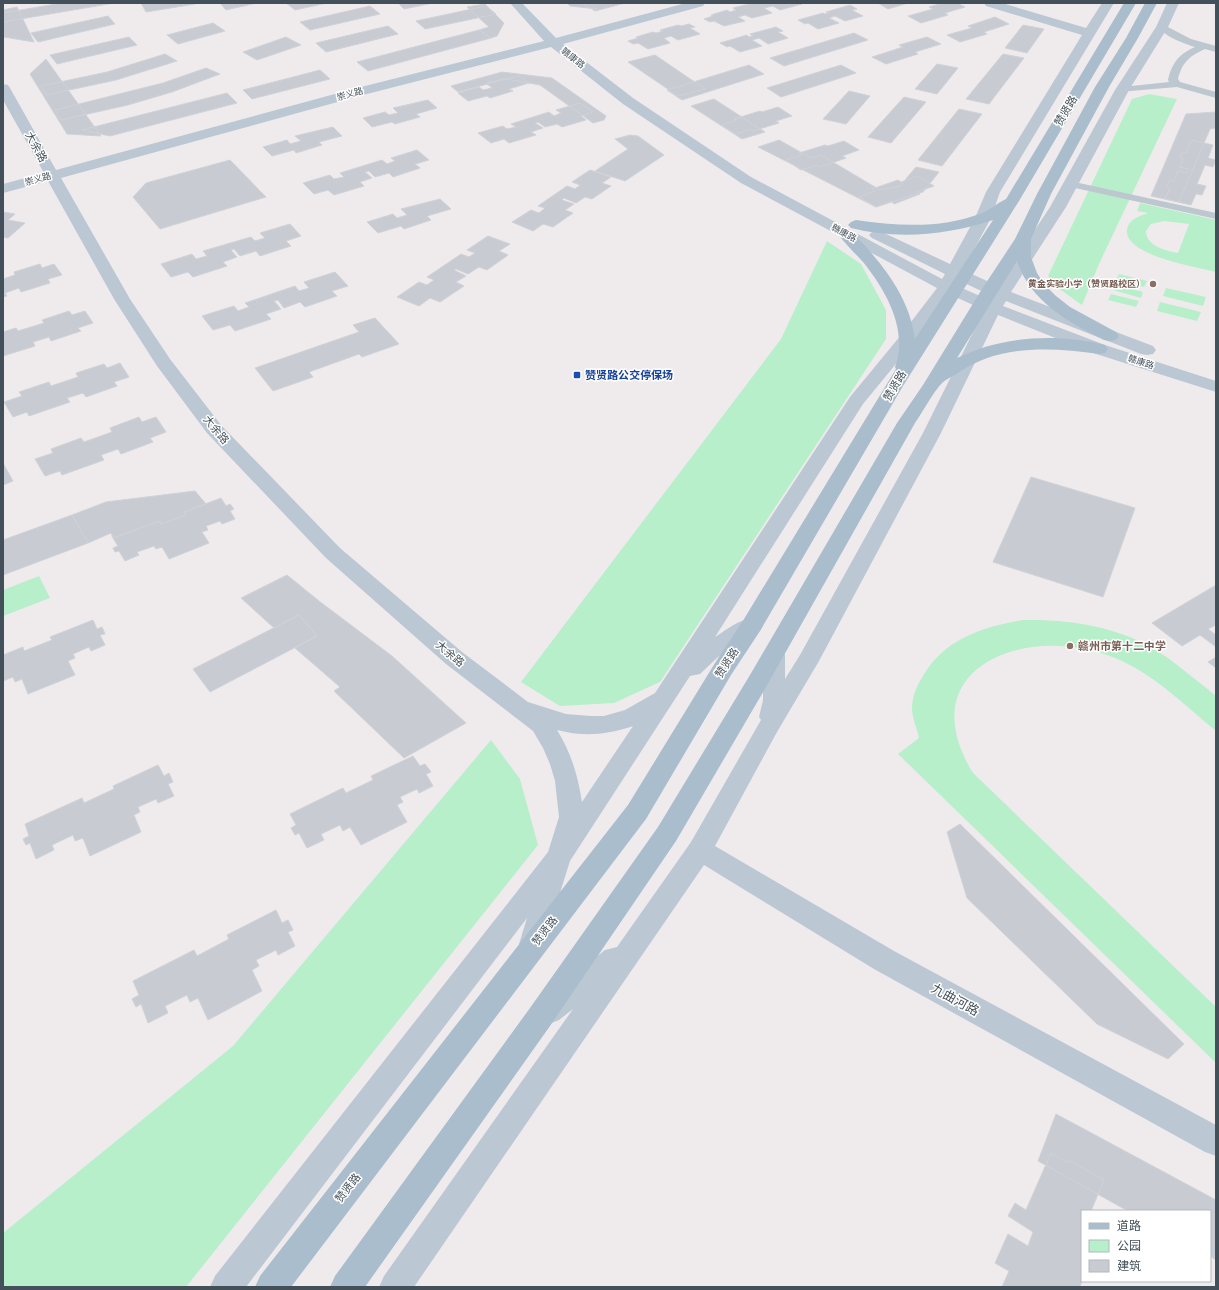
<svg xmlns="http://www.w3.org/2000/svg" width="1219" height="1290" font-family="'Nunito Sans','Noto Sans SC',sans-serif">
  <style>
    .green { fill: #b7efca; fill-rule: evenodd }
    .building { fill: #c8cbd1; stroke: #cfd2d8 }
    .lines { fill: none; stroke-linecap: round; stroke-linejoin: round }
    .street { fill: #bcc7cf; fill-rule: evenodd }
    .secondary { fill: #bbc8d4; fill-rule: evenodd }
    .primary { fill: #aabdcc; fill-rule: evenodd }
    .education-dot { fill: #8d6e63; stroke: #fff; stroke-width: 1.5 }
    .transit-dot { fill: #1a4fb4; stroke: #fff; stroke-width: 1.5 }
    .labels { text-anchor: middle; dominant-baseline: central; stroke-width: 3; stroke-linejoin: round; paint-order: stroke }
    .far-street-label { font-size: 9px; fill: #445059; stroke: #fff }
    .far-education-label { font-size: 9px; font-weight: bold; fill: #785e54; stroke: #fff; text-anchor: end }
    .street-label { font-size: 11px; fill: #445059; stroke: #fff }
    .transit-label { font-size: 11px; font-weight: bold; fill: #164399; stroke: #fff; text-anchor: start }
    .education-label { font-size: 11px; font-weight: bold; fill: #785e54; stroke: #fff; text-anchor: start }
    .near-street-label { font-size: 13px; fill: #445059; stroke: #fff }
  </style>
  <rect width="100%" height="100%" fill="#efebec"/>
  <!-- green -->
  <path class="green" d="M1149,94L1177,99L1099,264L1082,305L1058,288L1048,276L1132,99Z
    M1140,203L1216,220V272C1198,267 1123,256 1127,229C1129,219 1140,216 1148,213L1137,211ZM1164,221L1189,224L1178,253C1166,251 1146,246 1146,231L1151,224Z
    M827,241L861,264L886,310V339L660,682L614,703L560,706L521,682L781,339Z
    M1119,274L1147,281L1144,287L1116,280Z
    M1116,285L1143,292L1141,298L1113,290Z
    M1166,288L1206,297L1203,306L1163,296Z
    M1111,294L1139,301L1136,307L1108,300Z
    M1160,302L1201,312L1197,321L1157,311Z
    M39,576L50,598L3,616V590Z
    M1024,620C1073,619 1127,628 1168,658C1184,670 1200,683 1216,696V731C1183,704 1151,671 1110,656C1024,624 909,668 973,773L1216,1007V1063L898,754L919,738C917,728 912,718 912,708C912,697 917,685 923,676C944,639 984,626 1024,620Z
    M491,740L520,779L538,845L186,1287H3V1233L233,1046Z"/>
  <!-- building -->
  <path class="building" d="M62,3H114L3,22V13Z
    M141,3H195V4L146,12Z
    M220,3H257L226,10Z
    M286,3H327L295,10Z
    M398,3H433L404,9Z
    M567,3H589L597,9L570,6Z
    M583,3H625L595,11Z
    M753,3L802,4L780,10L773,6L764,8L772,13L752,18L745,15L738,17L745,21L724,26L714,21L710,22L704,19L713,16L711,15L727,10L730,12L736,10L733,8Z
    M872,3H908L888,9L878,3Z
    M942,3H957L965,7L945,13L948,15L921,23L908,16L933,9L929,7Z
    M485,4L504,23L497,36L491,38L479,30L489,27L467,7Z
    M850,5L857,9L852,10L863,16L845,21L835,16L829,18L839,23L818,29L808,23L805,24L798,20L823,13L825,14L829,13L826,12Z
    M370,6L380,14L310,30L300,22Z
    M486,6L496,14L425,29L416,21Z
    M17,7L34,42L4,37L3,10Z
    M108,16L115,24L38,42L31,33Z
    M995,17L1009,24L984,32L987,34L960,42L947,35L972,28L968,26Z
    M213,23L225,31L178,44L167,35Z
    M689,24L695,27L690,28L700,34L678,40L671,36L664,38L670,43L648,49L638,43L633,44L628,41L638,38L636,37L653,32L656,33L663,31L660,30L678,25L681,26Z
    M1023,25L1044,29L1027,53L1005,48Z
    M388,26L398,34L326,52L316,43Z
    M776,27L783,31L778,32L788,38L768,44L759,38L752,40L762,46L740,52L730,46L727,47L720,43L747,35L749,37L753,36L750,34Z
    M479,30L491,38L368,71L357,62Z
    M854,33L868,40L784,66L770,58Z
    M129,37L137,45L57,64L50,55Z
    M286,37L301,45L257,60L243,52Z
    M927,37L941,44L915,52L918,54L886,64L872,57L903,47L899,45Z
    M165,54L177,61L116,80L46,95L41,86L107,72Z
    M1003,54L1024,58L989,104L966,99Z
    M655,55L705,89L678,96L628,62Z
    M46,59L101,136L67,134L30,74Z
    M937,64L958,68L937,94L915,89Z
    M749,65L764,74L682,100L667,90Z
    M841,65L856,73L781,97L767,88Z
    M206,68L220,74L172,92L128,105L61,120L55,110L163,83Z
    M320,70L330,79L252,99L243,90Z
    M502,72L552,78L606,116L604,120L593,123L540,85L506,79L458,92L451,86Z
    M519,76L529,83L509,89L513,91L490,98L487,96L468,101L458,93L479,87L483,90L492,88L486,83Z
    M849,91L870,96L846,124L823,119Z
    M227,93L237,103L110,136L82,130Z
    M904,97L926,102L891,143L868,137Z
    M714,99L765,132L742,139L691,106Z
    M428,100L437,108L416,114L420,117L395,124L392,122L372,127L363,118L385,112L389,115L398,113L393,108Z
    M580,103L593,112L581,116L586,120L562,127L557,124L545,127L538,122L535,123L543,128L531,132L536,135L509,143L504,139L491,143L478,133L503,126L507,129L516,127L511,124L549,112L554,116L561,113L556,110Z
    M778,107L792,116L776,121L779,123L753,131L751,129L736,134L722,125L737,120L734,119L760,111L762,112Z
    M959,109L982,114L942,166L918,160Z
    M1216,112V128L1210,129L1179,202L1151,196L1186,114Z
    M333,127L342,136L319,142L322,145L296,153L294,150L272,156L263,147L287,140L290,144L301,141L295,136Z
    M630,135L638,136L664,155L625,181L595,171L628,149L615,139Z
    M779,140L811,158L821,155L880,190L900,186L916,167L939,172L923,192L876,207L758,147Z
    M1191,140L1213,145L1208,158L1216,160L1213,167L1205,165L1197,184L1206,186L1202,195L1196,194L1191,205L1165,199L1170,188L1166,187L1170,180L1174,181L1178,171L1187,173L1189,169L1180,167L1183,159L1180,158L1182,152L1186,153Z
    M844,141L859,150L842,156L846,158L820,167L817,165L801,170L786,160L802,155L799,153L825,145L828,146Z
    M417,150L429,160L415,164L420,168L393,177L389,173L375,177L369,171L365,172L372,178L360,182L364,186L334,195L328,190L314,194L303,183L330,175L334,179L344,177L340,173L382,160L387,164L395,161L391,158Z
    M230,160L266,197L160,229L133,197L146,183Z
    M590,170L611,177L602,183L611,186L592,199L585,197L576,203L564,198L562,200L574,204L565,210L573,213L553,227L543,224L533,231L512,222L531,210L539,213L545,208L538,206L567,186L575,189L580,185L572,182Z
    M917,176L934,186L917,192L920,194L894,204L891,201L876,207L859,197L875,191L872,189L898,180L901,182Z
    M440,199L451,209L427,216L431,220L404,229L401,226L378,233L367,222L393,214L397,218L407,215L401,209Z
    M3,212L15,214L8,220L25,223L8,238L3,237Z
    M290,224L301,236L286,241L291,246L260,256L256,251L240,256L234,249L231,250L237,257L223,262L227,266L193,277L188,272L171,277L161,264L192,254L196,259L207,256L203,251L251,237L255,241L265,238L260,233Z
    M488,236L510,244L499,251L508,255L487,270L479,267L468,274L456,269L454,270L466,276L456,282L464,286L440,302L430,298L419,306L397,297L419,282L427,285L434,280L427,277L461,254L469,257L475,253L467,250Z
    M40,264L42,268L54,264L62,275L48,279L50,283L21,292L19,288L5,293L7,296L3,297V279L15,275L14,272Z
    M335,272L348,286L332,291L337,296L305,307L300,302L284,308L278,300L274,301L281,309L266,314L271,319L235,331L230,325L213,330L202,316L234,306L238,311L249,307L245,303L295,286L299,291L309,288L304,282Z
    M69,311L72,315L85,311L93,323L78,328L81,331L51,341L49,337L33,342L35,346L3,356V332L16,328L18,331L44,323L42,320Z
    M375,318L399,344L362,357L359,354L309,372L313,377L273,391L255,368L359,332L353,325Z
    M120,363L129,377L114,382L117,386L86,397L83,393L67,398L70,402L29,416L27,412L13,417L4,402L22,396L19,392L49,382L51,386L78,377L76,373L104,364L107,368Z
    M139,417L142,422L156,417L166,432L150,438L153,442L121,454L118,449L101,455L104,460L62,475L60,471L45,476L35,459L53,453L51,449L81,438L84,442L112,432L110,428Z
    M3,463L13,481L3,485Z
    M1031,477L1135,508L1103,597L993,562Z
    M195,491L206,504L184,512L186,515L161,524L160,521L113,538L111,533L88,543L72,515L106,502Z
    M221,498L226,506L230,504L234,509L230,511L235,519L222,524L220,521L206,526L208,530L202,532L209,543L169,559L162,547L156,549L154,546L137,552L139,555L125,561L119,551L115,552L113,548L118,546L113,538L160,521L161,524L186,515L184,512Z
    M72,515L88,543L3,575V540Z
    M287,575L319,601L392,656L466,723L404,758L334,691L340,687L295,648L317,636L299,615L274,628L241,598Z
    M1216,585V625L1208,629L1216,635V647L1200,635L1182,646L1152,623Z
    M299,615L317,636L210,692L193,669Z
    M93,620L97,629L102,627L105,634L100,635L105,645L91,651L89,647L73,654L75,658L68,661L75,675L28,694L22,679L15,682L13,677L3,681V655L23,647L24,651L52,640L50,637Z
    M1216,657V668L1208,662Z
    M413,756L420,766L425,764L431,772L426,774L433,786L419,793L417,789L400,797L403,802L397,805L407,822L361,845L350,827L343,831L340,825L321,834L324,840L307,848L299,833L295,835L291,828L296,825L290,814L343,788L346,793L373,780L371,776Z
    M158,765L164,776L169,773L173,782L168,784L174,796L158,803L156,799L138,807L140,812L134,815L141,832L90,856L83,838L75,841L73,835L52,845L54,850L36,859L30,843L26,845L23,839L29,836L25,824L82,798L84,803L114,789L113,786Z
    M960,824L1184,1044L1168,1059L1097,1024L967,898L947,832Z
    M276,910L282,923L288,920L293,930L288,932L295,946L278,955L276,950L256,960L259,966L252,970L262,991L208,1020L198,998L190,1002L187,995L165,1006L168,1013L148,1023L141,1004L136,1007L132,999L139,995L133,981L194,950L197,956L229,939L227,935Z
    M1056,1114L1216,1200V1260L1210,1256V1211H1128L1038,1161Z
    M1051,1153L1068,1163L1069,1160L1104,1180L1091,1211H1082V1281L1080,1287H1002L1009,1271L995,1263L1008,1234L1028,1246L1033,1232L1008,1216L1015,1203L1026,1210Z"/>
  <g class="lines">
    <!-- street -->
    <path class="street" d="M1162,24L1191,39L1216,46V52L1205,49C1189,56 1182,63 1178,79L1180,82L1216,92V98L1177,87L1119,92L1117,90L1119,88L1122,87L1169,82L1168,80C1172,63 1179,54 1195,47C1182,43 1166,37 1158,27Z
      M1070,181L1216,213V219L1066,186L1065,184Z"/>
    <!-- secondary -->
    <path class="secondary" d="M510,3H522L556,38L686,3H705L703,6L563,44L633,98L751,177L942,279L945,274L872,238L869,235L872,232L877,230L882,232L950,264L975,218L986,192L1082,35L986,6L984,3H1002L1086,28L1102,3H1114L1000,192L991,218L963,270L998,286L1050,207L1115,90L1156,27L1167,3H1179L1168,27L1129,90L1066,207L1011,292L1153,346L1156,350L1153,354L1147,355L1141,354L1006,301L1003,306L1105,345L1216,381V392L1093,353L998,315L941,433L819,661L777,732L715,846L894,951L1216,1125V1156L1205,1152L874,969L704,865L414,1287H379L384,1276L573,1009L559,1020L549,1024L539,1020L535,1011L539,1002L605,950L617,947L691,842L761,720L759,717L763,700V655L766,649L774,647L782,649L785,655V679L800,655L923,433L984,310L949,294L913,343L863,404L715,637C728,629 744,615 760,619L763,625L760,631L718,657L700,674L690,676L570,861L541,953L532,956L523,953L519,944L527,918L246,1287H210L215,1276L548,852L559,817L555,781L550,764L543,748L533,731L446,664L326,558L207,433L157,366L114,299L48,181L3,193V184L44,173L3,100V84L8,85L10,88L56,170L353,89L544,41ZM551,47L623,104L741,183L937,288L901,335L850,397L655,693L625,710L604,716H591L566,714L528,702L462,652L340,548L221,425L170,359L130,299L61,178L363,95ZM958,280L992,296L989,300L987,299L955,285ZM633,726L582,802C578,776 571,752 557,730C583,737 607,735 633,726Z"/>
    <!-- primary -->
    <path class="primary" d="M1124,3H1136L1019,201L903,386L760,631L731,675L646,819L291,1287H255L260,1276L628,805L715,663L744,619L896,369L895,367C909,330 885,289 863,262C855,253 845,244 838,234L841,231L846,229L851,231C881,262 909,295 915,339L993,220C948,235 897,240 851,228L848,225L851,222L856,220C898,226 942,229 982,213C990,210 997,203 1006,199Z
      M1145,3H1157L1138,38L1109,87L1051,194L1031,239V257L1037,273L1044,284L1056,296L1070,307L1116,332L1119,336L1116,340L1110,341L1104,340C1068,322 1030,301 1017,261L957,358C1002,336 1057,333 1105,345L1108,349L1105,353L1099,354C1050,347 997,344 955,375C951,377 945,380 942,383C932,394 924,410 915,423L766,687L676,841L550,1026L365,1287H330L335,1276L530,1008L658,827L750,675L897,423L923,385L982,289L1015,239L1037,194L1095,87L1126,38Z"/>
  </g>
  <!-- markers -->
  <g class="education-dot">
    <circle cx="1153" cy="284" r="4"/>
    <circle cx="1070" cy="646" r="4"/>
  </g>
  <rect class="transit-dot" x="573" y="371" width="8" height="8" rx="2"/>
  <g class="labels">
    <!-- far-street labels -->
    <g class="far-street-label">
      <text transform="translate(573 58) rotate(38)">赣康路</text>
      <text transform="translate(350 94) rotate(-15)">崇义路</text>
      <text transform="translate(38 179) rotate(-15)">崇义路</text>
      <text transform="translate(844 233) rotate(28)">赣康路</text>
      <text transform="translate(1141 362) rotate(18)">赣康路</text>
    </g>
    <!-- far-education labels -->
    <g class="far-education-label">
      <text x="1145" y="284">黄金实验小学（赞贤路校区）</text>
    </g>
    <!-- street labels -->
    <g class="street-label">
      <text transform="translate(1066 111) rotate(-59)">赞贤路</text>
      <text transform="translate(36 147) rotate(61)">大余路</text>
      <text transform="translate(895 386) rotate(-59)">赞贤路</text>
      <text transform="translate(216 430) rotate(50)">大余路</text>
      <text transform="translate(450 654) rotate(40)">大余路</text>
      <text transform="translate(727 663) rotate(-57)">赞贤路</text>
      <text transform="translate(545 931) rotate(-52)">赞贤路</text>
      <text transform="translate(348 1188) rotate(-52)">赞贤路</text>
    </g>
    <!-- transit labels -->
    <g class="transit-label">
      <text x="585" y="375">赞贤路公交停保场</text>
    </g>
    <!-- education labels -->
    <g class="education-label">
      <text x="1078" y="646">赣州市第十二中学</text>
    </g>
    <!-- near-street labels -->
    <g class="near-street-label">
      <text transform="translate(955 1000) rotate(29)">九曲河路</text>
    </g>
  </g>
  <!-- border -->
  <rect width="1219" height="1290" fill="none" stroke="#445059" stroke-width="8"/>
  <!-- legend -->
  <rect x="1081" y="1210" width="130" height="72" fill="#ffffff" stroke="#b4b9bd"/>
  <rect x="1089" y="1223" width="20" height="6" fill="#aabdcc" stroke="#b4b9bd"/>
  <text x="1117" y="1230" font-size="12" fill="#445059">道路</text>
  <rect x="1089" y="1240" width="20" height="12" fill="#b7efca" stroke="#b4b9bd"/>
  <text x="1117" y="1250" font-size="12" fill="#445059">公园</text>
  <rect x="1089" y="1260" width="20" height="12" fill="#c8cbd1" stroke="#b4b9bd"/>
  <text x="1117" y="1270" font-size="12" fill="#445059">建筑</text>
</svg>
